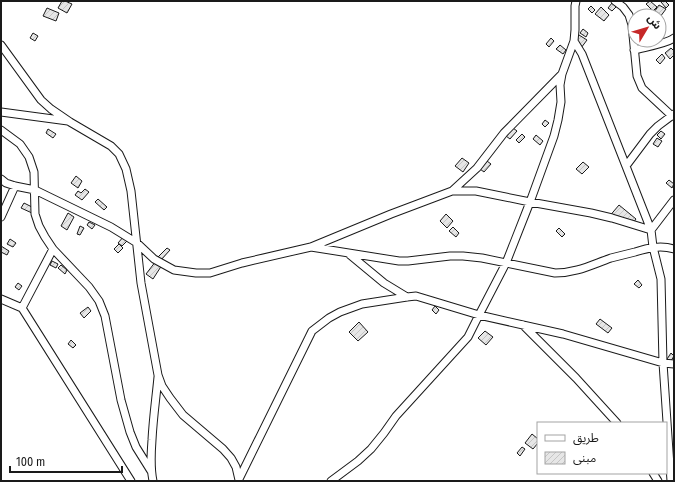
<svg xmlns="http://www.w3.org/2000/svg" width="675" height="482" font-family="'Fira Sans Condensed','Noto Sans Arabic',sans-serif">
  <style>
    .building { fill: url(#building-hatch); stroke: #1a1a1a }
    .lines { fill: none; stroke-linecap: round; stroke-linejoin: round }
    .minor-casing { stroke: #1a1a1a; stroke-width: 9 }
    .minor { stroke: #fff; stroke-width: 7 }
  </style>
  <defs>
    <pattern id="building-hatch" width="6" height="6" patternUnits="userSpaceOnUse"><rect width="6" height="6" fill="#e6e6e6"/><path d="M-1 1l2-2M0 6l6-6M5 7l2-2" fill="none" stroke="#c5c5c5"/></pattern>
  </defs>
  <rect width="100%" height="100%" fill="#fff"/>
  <!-- building -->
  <path class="building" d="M62,1H65L72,4L67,13L58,8Z
    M650,1L657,7L653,11L646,4Z
    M662,1H665L669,5L666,8L661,2Z
    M612,3L616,7L612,11L608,8Z
    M659,5L666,9L660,17L654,12Z
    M591,6L595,10L592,13L588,9Z
    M601,7L609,15L604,21L595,14Z
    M47,8L59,13L56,21L43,16Z
    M583,29L588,33L586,37L580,33Z
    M33,33L38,36L35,41L30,38Z
    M579,35L587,40L581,48L573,43Z
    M551,38L554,41L549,47L546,44Z
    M560,45L566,50L563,54L556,49Z
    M671,48L674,51V55L670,59L665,53Z
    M662,54L665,58L660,64L656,60Z
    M545,120L549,123L545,127L542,124Z
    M513,128L517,131L510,139L506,136Z
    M48,129L56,134L53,138L46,133Z
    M661,131L665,134L661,139L657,135Z
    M522,134L525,137L519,143L516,140Z
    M536,135L543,141L540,145L533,139Z
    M657,138L662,141L658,147L653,144Z
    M462,158L469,163L463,172L455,166Z
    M487,161L491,164L484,172L480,169Z
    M583,162L589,167L582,174L576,169Z
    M76,176L82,181L78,188L71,183Z
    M669,180L674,184L672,188L666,183Z
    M85,189L89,192L82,200L75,195L78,191L81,193Z
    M98,199L107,207L104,210L95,202Z
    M24,203L34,208L32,213L21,208Z
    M619,205L636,219L630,227L618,217L614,223L608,218Z
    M68,213L74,217L67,230L61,226Z
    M446,214L453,221L447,228L440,221Z
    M89,222L95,225L92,229L87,225Z
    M80,226L84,228L80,235L77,234Z
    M453,227L459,233L456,237L449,231Z
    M559,228L565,234L562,237L556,231Z
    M124,236L128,240L122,246L118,243Z
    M10,239L16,243L13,247L7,244Z
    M119,244L123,248L118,253L114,249Z
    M1,246L9,251L7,255L1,252Z
    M167,248L170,250L161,260L158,257Z
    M52,261L58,264L56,268L50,265Z
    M156,261L162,265L153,279L146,274Z
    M61,265L67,270L65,274L58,268Z
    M638,280L642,285L639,288L634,284Z
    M18,283L22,286L19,290L15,287Z
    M435,306L439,310L436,314L432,310Z
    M88,307L91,311L84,318L80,313Z
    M600,319L612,328L608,333L596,324Z
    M359,322L368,332L358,341L349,332Z
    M485,331L493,337L486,345L478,338Z
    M71,340L76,345L73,348L68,344Z
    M671,353L674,356L669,364L665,362Z
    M532,434L538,439V443L533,449L525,443Z
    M522,447L525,449L520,456L517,453Z"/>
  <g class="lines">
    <defs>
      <path id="minor" d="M615,1L623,7L629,15L632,25L637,76L642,88L672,116
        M574,41L582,54L651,230L653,247L661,279L663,363L671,481
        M1,45L41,100L51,109L70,122L111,146L119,154L126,169L131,191L141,283L158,375L162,386L170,398L183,415L223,449L231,458L236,467L239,480
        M634,50C645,47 666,44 674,38
        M1,112L68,121
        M1,130L20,144L29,157L34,172L35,214L39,226L45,237L53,249L89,287L99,301L105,316L121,400L130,432L136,447L151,471
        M626,166L650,134L658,126L674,114
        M1,179L6,183L15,186L35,190L111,227L137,243L154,259L174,270L196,273H210L242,263L311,247L391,214L452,191H476L530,202L591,213L612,218L651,230
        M452,191L477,168L504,133L562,74
        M1,217L15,186
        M651,230L674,200
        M311,247L399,261H408L450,256H463L482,258L555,273C576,273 591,265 611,258C619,256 627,254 635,252C648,248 660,245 674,249
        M349,254L384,283L407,297
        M1,299L22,308L131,481
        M22,308L53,249
        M523,325L576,378L617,423
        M653,473L658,481
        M239,479L312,331L329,318L340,312L362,304L407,297L416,296L479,315L563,334L663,363L674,364
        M153,481C150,467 151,454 152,440C153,419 156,398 158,377
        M331,481L358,461L371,449L384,433L396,416L468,337L479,315L506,263L530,202L554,136L558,120L561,102L560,85L562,74L574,41L575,30V6L576,1"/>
    </defs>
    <!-- minor casing -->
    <use href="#minor" class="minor-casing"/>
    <!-- minor -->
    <use href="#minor" class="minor"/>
  </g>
  <!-- border -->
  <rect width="675" height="482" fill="none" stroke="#1a1a1a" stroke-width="4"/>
  <!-- legend -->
  <rect x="537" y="422" width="130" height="52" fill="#ffffff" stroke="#a3a3a3"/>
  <rect x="545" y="435" width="20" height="6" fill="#ffffff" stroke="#a3a3a3"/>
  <text x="573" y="442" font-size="12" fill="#1a1a1a">طريق</text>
  <rect x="545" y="452" width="20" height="12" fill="url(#building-hatch)" stroke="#a3a3a3"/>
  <text x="573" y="462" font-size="12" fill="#1a1a1a">مبنى</text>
  <!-- north arrow -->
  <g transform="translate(647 28) rotate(52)"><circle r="19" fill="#ffffff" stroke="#a3a3a3"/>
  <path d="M0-3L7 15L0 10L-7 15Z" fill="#c62828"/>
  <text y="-6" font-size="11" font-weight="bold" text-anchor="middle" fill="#1a1a1a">ش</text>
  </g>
  <!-- scale -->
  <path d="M10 466v6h112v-6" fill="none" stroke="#1a1a1a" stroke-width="2"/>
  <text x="16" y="466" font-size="12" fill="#1a1a1a" stroke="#ffffff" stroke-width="3" paint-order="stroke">100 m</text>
</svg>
